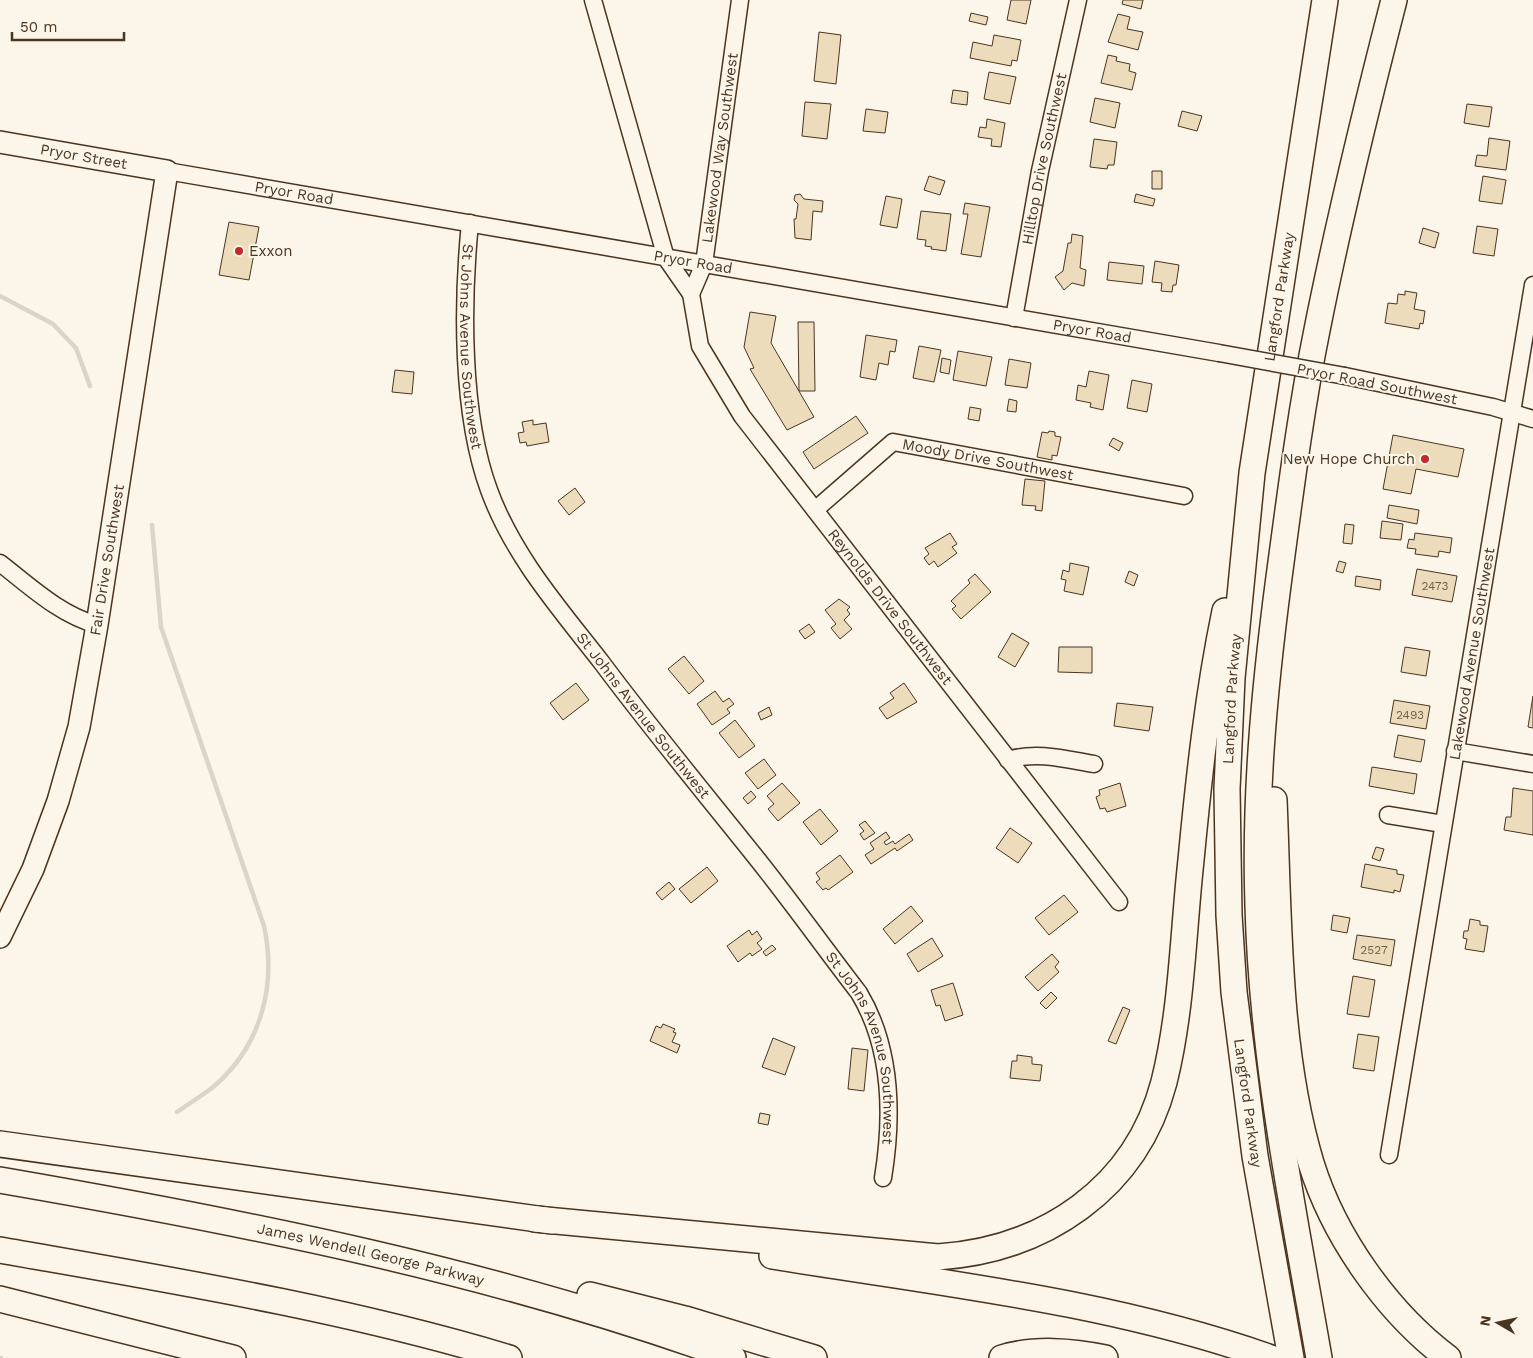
<svg xmlns="http://www.w3.org/2000/svg" width="1533" height="1358" font-family="'Work Sans',sans-serif">
  <style>
    .lines { fill: none; stroke-linecap: round; stroke-linejoin: round }
    .stream { stroke: #dcd4c6; stroke-width: 4.5 }
    .building { fill: #ecdcbc; stroke: #4a3520 }
    .minor-casing { stroke: #4a3520; stroke-width: 19 }
    .major-casing { stroke: #4a3520; stroke-width: 24 }
    .highway-casing { stroke: #4a3520; stroke-width: 28 }
    .minor { stroke: #fbf6e9; stroke-width: 16 }
    .major { stroke: #fbf6e9; stroke-width: 21 }
    .highway { stroke: #fbf6e9; stroke-width: 25 }
    .minor-bridge-casing { stroke: #4a3520; stroke-width: 19; stroke-linecap: butt }
    .minor-bridge { stroke: #fbf6e9; stroke-width: 16 }
    .poi-dot { fill: #c62828; stroke: #fbf6e9; stroke-width: 2 }
    .labels { text-anchor: middle; dominant-baseline: central; stroke-width: 4; stroke-linejoin: round; paint-order: stroke }
    .number-label { font-size: 12px; fill: #725f47 }
    .street-label { font-size: 15px; fill: #4a3520; stroke: #fbf6e9 }
    .poi-label { font-size: 15px; fill: #4a3520; stroke: #fbf6e9; text-anchor: start }
  </style>
  <rect width="100%" height="100%" fill="#fbf6e9"/>
  <g class="lines">
    <!-- stream -->
    <path class="stream" d="M0,296L53,324L76,348L90,386
      M152,525L161,627L264,926C277,986 261,1047 212,1088C201,1096 189,1104 177,1112
      M0,1358H1"/>
  </g>
  <!-- building -->
  <path class="building" d="M1011,0H1031L1026,24L1007,20Z
    M1123,0H1143L1141,9L1122,4Z
    M971,13L988,17L986,25L969,21Z
    M1118,14L1130,17L1127,29L1143,32L1138,50L1108,42Z
    M819,32L841,35L836,84L814,81Z
    M994,35L1021,40L1017,61L1012,60L1011,66L970,58L973,42L992,46Z
    M1108,55L1117,57L1116,61L1130,64L1129,71L1136,73L1132,90L1101,83Z
    M989,72L1016,77L1010,104L984,99Z
    M953,90L968,92L967,105L951,103Z
    M1095,98L1120,103L1115,128L1090,122Z
    M805,102L831,104L827,139L802,136Z
    M1467,104L1492,107L1489,127L1464,123Z
    M866,109L888,112L885,133L863,131Z
    M1182,111L1202,116L1197,131L1178,126Z
    M987,119L1005,123L1001,147L991,146L992,139L978,137L980,127L986,128Z
    M1489,138L1510,141L1506,170L1475,166L1477,155L1487,156Z
    M1094,139L1117,142L1114,165H1108L1107,169L1090,167Z
    M1152,171H1162V189H1152Z
    M929,176L945,181L940,195L924,190Z
    M1483,176L1506,180L1502,204L1479,201Z
    M800,194L804,199L823,201L822,212L813,211L811,240L795,238L794,219H796L798,204L794,200L795,195Z
    M1136,194L1155,199L1153,206L1134,202Z
    M886,196L902,199L897,228L880,225Z
    M965,203L990,207L981,257L961,254L968,214H963Z
    M921,211L951,214L946,251L931,249L932,247L925,246L926,240L917,239Z
    M229,222L259,227L249,280L219,275Z
    M1477,226L1498,229L1494,256L1473,253Z
    M1423,228L1439,233L1435,248L1419,243Z
    M1072,234L1083,236L1080,268L1086,270L1084,286L1072,283L1064,290L1055,277L1063,271L1068,243H1071Z
    M1155,261L1179,265L1176,285H1173L1172,292L1161,291L1162,283L1152,282Z
    M1109,262L1144,266L1142,284L1107,280Z
    M1405,291L1417,293L1414,309L1425,311L1423,324L1420,323L1419,329L1385,323L1388,303L1397,304L1398,294L1405,295Z
    M750,312L776,316L771,343L814,417L787,430L750,369L754,368L744,347Z
    M798,322H814L815,391H799Z
    M866,335L897,340L895,352L890,351L888,365L879,363L876,380L860,377Z
    M919,346L941,350L934,382L913,378Z
    M958,351L992,357L986,386L953,380Z
    M942,358L951,360L949,374L940,372Z
    M1009,359L1031,363L1027,388L1005,385Z
    M395,370L414,372L412,394L392,392Z
    M1089,371L1109,375L1103,410L1090,407L1091,403L1076,400L1078,385L1086,387Z
    M1132,380L1152,384L1147,412L1127,408Z
    M1009,399L1017,401L1016,412L1007,411Z
    M970,407L981,409L979,421L968,419Z
    M856,416L868,433L814,469L803,452Z
    M533,420V425L546,423L549,442L527,446L526,442L520,443L518,433L524,432L522,422Z
    M1049,431L1055,432V436L1061,437L1057,456L1052,455V460L1037,457L1042,432L1048,433Z
    M1393,435L1464,449L1458,477L1416,469L1411,494L1383,489Z
    M1113,438L1123,443L1119,451L1109,445Z
    M1025,479L1045,481L1042,511L1035,510L1036,506L1022,505Z
    M575,488L585,502L569,515L558,501Z
    M1389,505L1419,510L1417,524L1387,518Z
    M1382,521L1403,524L1401,540L1380,538Z
    M1345,524L1354,525L1352,544L1343,543Z
    M950,533L957,544L952,547L957,553L938,567L934,561L929,565L924,558L929,554L925,548Z
    M1415,533L1452,538L1450,553L1439,551L1438,557L1415,554L1416,549L1407,548L1409,539L1414,540Z
    M1339,561L1346,563L1343,573L1336,571Z
    M1070,563L1089,567L1083,595L1064,591L1066,580L1061,579L1063,570L1069,572Z
    M1417,569L1457,576L1452,602L1412,595Z
    M1129,571L1138,575L1134,586L1125,582Z
    M975,574L991,592L961,619L952,609L956,606L951,601L970,583L968,580Z
    M1356,576L1381,580L1380,590L1355,586Z
    M839,599L850,607L847,610L850,614L844,620L852,629L840,639L831,628L836,624L825,610Z
    M809,624L815,632L805,639L799,631Z
    M1012,633L1029,643L1015,667L998,657Z
    M1059,647H1092V673L1058,672Z
    M1405,647L1430,651L1426,676L1401,672Z
    M684,656L704,681L689,694L668,669Z
    M576,683L589,700L563,720L550,703Z
    M904,683L917,702L887,719L879,708L894,698L890,693Z
    M715,691L723,702L729,698L734,704L727,709L730,713L712,725L697,704Z
    M1533,696V728L1528,727Z
    M1394,700L1430,706L1426,729L1390,723Z
    M1117,703L1153,707L1149,731L1114,726Z
    M769,707L772,715L761,720L758,713Z
    M735,720L755,746L739,758L719,733Z
    M1398,735L1425,740L1421,762L1394,757Z
    M764,759L776,775L758,789L745,773Z
    M1372,767L1417,774L1414,794L1369,786Z
    M782,783L800,803L778,821L768,809L774,804L767,796Z
    M1120,783L1126,806L1107,812L1105,808L1100,809L1096,797L1100,795L1099,790Z
    M1513,788L1533,791V835L1504,830L1506,817H1511Z
    M751,791L756,797L748,804L743,798Z
    M820,809L838,831L821,845L803,822Z
    M865,821L875,833L864,840L860,834L864,831L859,825Z
    M1010,828L1032,843L1018,863L996,848Z
    M886,832L890,838L884,842L886,845L893,841L895,844L909,834L913,840L897,851L895,848L871,864L865,855L874,849L870,843Z
    M1376,847L1384,849L1380,861L1372,858Z
    M840,855L853,872L828,890L826,888L823,890L816,882L820,879L816,873Z
    M1365,864L1397,870V874L1404,875L1400,892L1394,890V893L1361,887Z
    M707,867L718,881L691,903L679,889Z
    M669,882L675,889L662,900L656,893Z
    M1064,895L1078,912L1049,935L1035,918Z
    M911,906L923,921L895,944L883,929Z
    M1333,915L1350,918L1347,933L1331,930Z
    M1470,919L1480,921V925L1488,926L1484,952L1465,949L1467,939L1463,938L1464,931H1468Z
    M749,930L752,935L757,931L762,939L757,943L762,949L752,956L750,953L738,962L727,946Z
    M1357,935L1395,940L1391,966L1353,959Z
    M932,938L943,956L918,972L907,954Z
    M772,945L776,949L766,956L763,952Z
    M1052,954L1059,962L1055,967L1059,972L1038,991L1025,977Z
    M1353,976L1375,980L1369,1017L1347,1014Z
    M953,983L963,1015L945,1021L940,1005L936,1006L931,990Z
    M1051,992L1057,998L1046,1009L1040,1003Z
    M1123,1007L1130,1010L1116,1044L1108,1041Z
    M663,1024L675,1029L673,1032L676,1033L672,1042L680,1045L677,1053L650,1041L656,1026L661,1028Z
    M1358,1034L1379,1037L1374,1071L1353,1068Z
    M773,1038L795,1047L785,1075L762,1067Z
    M852,1048L868,1050L864,1091L848,1089Z
    M1017,1055L1032,1057V1064L1042,1065L1040,1081L1010,1078L1012,1061H1017Z
    M760,1113L770,1115L768,1125L758,1123Z"/>
  <g class="lines">
    <defs>
      <g id="minor">
        <path id="s1" d="M593,0L666,258L691,294L700,346L742,416L1119,902"/>
        <path id="s2" d="M167,171L1219,353"/>
        <path id="s3" d="M470,223C462,304 461,414 489,490C513,556 560,609 602,663C652,730 706,795 758,860C793,904 825,949 859,993C892,1048 893,1116 883,1178"/>
        <path id="s4" d="M691,294L704,264L740,0"/>
        <path id="s5" d="M1014,318L1040,171L1078,0"/>
        <path d="M1345,376L1493,407L1533,419"/>
        <path id="s6" d="M815,510L893,442L1184,496"/>
        <path d="M0,563C31,587 59,614 97,625"/>
        <path d="M1455,751L1533,764"/>
        <path d="M1008,760C1036,751 1065,759 1094,764"/>
        <path d="M1388,815L1443,824"/>
        <path id="s7" d="M1389,1155L1533,285"/>
      </g>
      <g id="major">
        <path id="s8" d="M0,142L167,171L97,625L79,727L58,801L33,869L0,937"/>
      </g>
      <g id="highway">
        <path d="M1274,800C1279,917 1277,1050 1311,1163C1334,1237 1387,1312 1448,1358"/>
        <path d="M0,1144L552,1221"/>
        <path id="s9" d="M0,1180C249,1223 495,1272 733,1358"/>
        <path d="M535,1219L938,1257C1044,1250 1136,1189 1164,1082C1182,1010 1183,933 1191,860C1199,776 1208,693 1225,611"/>
        <path d="M0,1250C170,1280 343,1308 509,1358"/>
        <path d="M772,1256C939,1283 1110,1301 1271,1358"/>
        <path d="M590,1295L685,1319L814,1358"/>
        <path d="M0,1299L233,1358"/>
        <path d="M1002,1358C1033,1348 1073,1351 1105,1358"/>
        <path id="s10" d="M1291,1358L1255,1156L1234,992L1229,915L1227,789L1232,678L1252,473L1325,0"/>
        <path d="M1319,1358C1293,1208 1262,1059 1258,906C1254,788 1266,672 1282,555C1292,480 1302,404 1317,330C1339,219 1366,109 1394,0"/>
      </g>
    </defs>
    <!-- minor casing -->
    <use href="#minor" class="minor-casing"/>
    <!-- major casing -->
    <use href="#major" class="major-casing"/>
    <!-- highway casing -->
    <use href="#highway" class="highway-casing"/>
    <!-- minor -->
    <use href="#minor" class="minor"/>
    <!-- major -->
    <use href="#major" class="major"/>
    <!-- highway -->
    <use href="#highway" class="highway"/>
    <defs>
      <path id="minor-bridge" d="M1219,353L1345,376"/>
    </defs>
    <!-- minor-bridge casing -->
    <use href="#minor-bridge" class="minor-bridge-casing"/>
    <!-- minor-bridge -->
    <use href="#minor-bridge" class="minor-bridge"/>
  </g>
  <!-- markers -->
  <g class="poi-dot">
    <circle cx="239" cy="251" r="5"/>
    <circle cx="1425" cy="459" r="5"/>
  </g>
  <g class="labels">
    <!-- number labels -->
    <g class="number-label">
      <text x="1435" y="586">2473</text>
      <text x="1410" y="715">2493</text>
      <text x="1374" y="950">2527</text>
    </g>
    <!-- street labels -->
    <g class="street-label">
      <text stroke="none"><textPath href="#s4" startOffset="150">Lakewood Way Southwest</textPath></text>
      <text stroke="none"><textPath href="#s8" startOffset="85">Pryor Street</textPath></text>
      <text stroke="none"><textPath href="#s5" startOffset="162">Hilltop Drive Southwest</textPath></text>
      <text stroke="none"><textPath href="#s2" startOffset="129">Pryor Road</textPath></text>
      <text stroke="none"><textPath href="#s2" startOffset="534">Pryor Road</textPath></text>
      <text stroke="none"><textPath href="#s10" startOffset="1069">Langford Parkway</textPath></text>
      <text stroke="none"><textPath href="#s2" startOffset="939">Pryor Road</textPath></text>
      <text stroke="none"><textPath href="#s3" startOffset="124">St Johns Avenue Southwest</textPath></text>
      <text transform="translate(1377 384) rotate(11)">Pryor Road Southwest</text>
      <text stroke="none"><textPath href="#s6" startOffset="200">Moody Drive Southwest</textPath></text>
      <text transform="translate(107 560) rotate(-81)">Fair Drive Southwest</text>
      <text stroke="none"><textPath href="#s1" startOffset="688">Reynolds Drive Southwest</textPath></text>
      <text stroke="none"><textPath href="#s7" startOffset="508">Lakewood Avenue Southwest</textPath></text>
      <text stroke="none"><textPath href="#s10" startOffset="664">Langford Parkway</textPath></text>
      <text stroke="none"><textPath href="#s3" startOffset="544">St Johns Avenue Southwest</textPath></text>
      <text stroke="none"><textPath href="#s3" startOffset="949">St Johns Avenue Southwest</textPath></text>
      <text transform="translate(1248 1103) rotate(82)">Langford Parkway</text>
      <text stroke="none"><textPath href="#s9" startOffset="378">James Wendell George Parkway</textPath></text>
    </g>
    <!-- poi labels -->
    <g class="poi-label">
      <text x="249" y="251">Exxon</text>
      <text x="1415" y="459" text-anchor="end">New Hope Church</text>
    </g>
  </g>
  <!-- north arrow -->
  <g transform="translate(1498 1323) rotate(279)" stroke="#fbf6e9" stroke-width="4" paint-order="stroke">
  <path d="M0-4L9 19L0 12L-9 19Z" fill="#4a3520"/>
  <text y="-8" font-size="14" font-weight="bold" text-anchor="middle" fill="#4a3520">N</text>
  </g>
  <!-- scale -->
  <path d="M12 32v8h112v-8" fill="none" stroke="#4a3520" stroke-width="2.5"/>
  <text x="20" y="32" font-size="15" fill="#4a3520" stroke="#fbf6e9" stroke-width="4" paint-order="stroke">50 m</text>
</svg>
